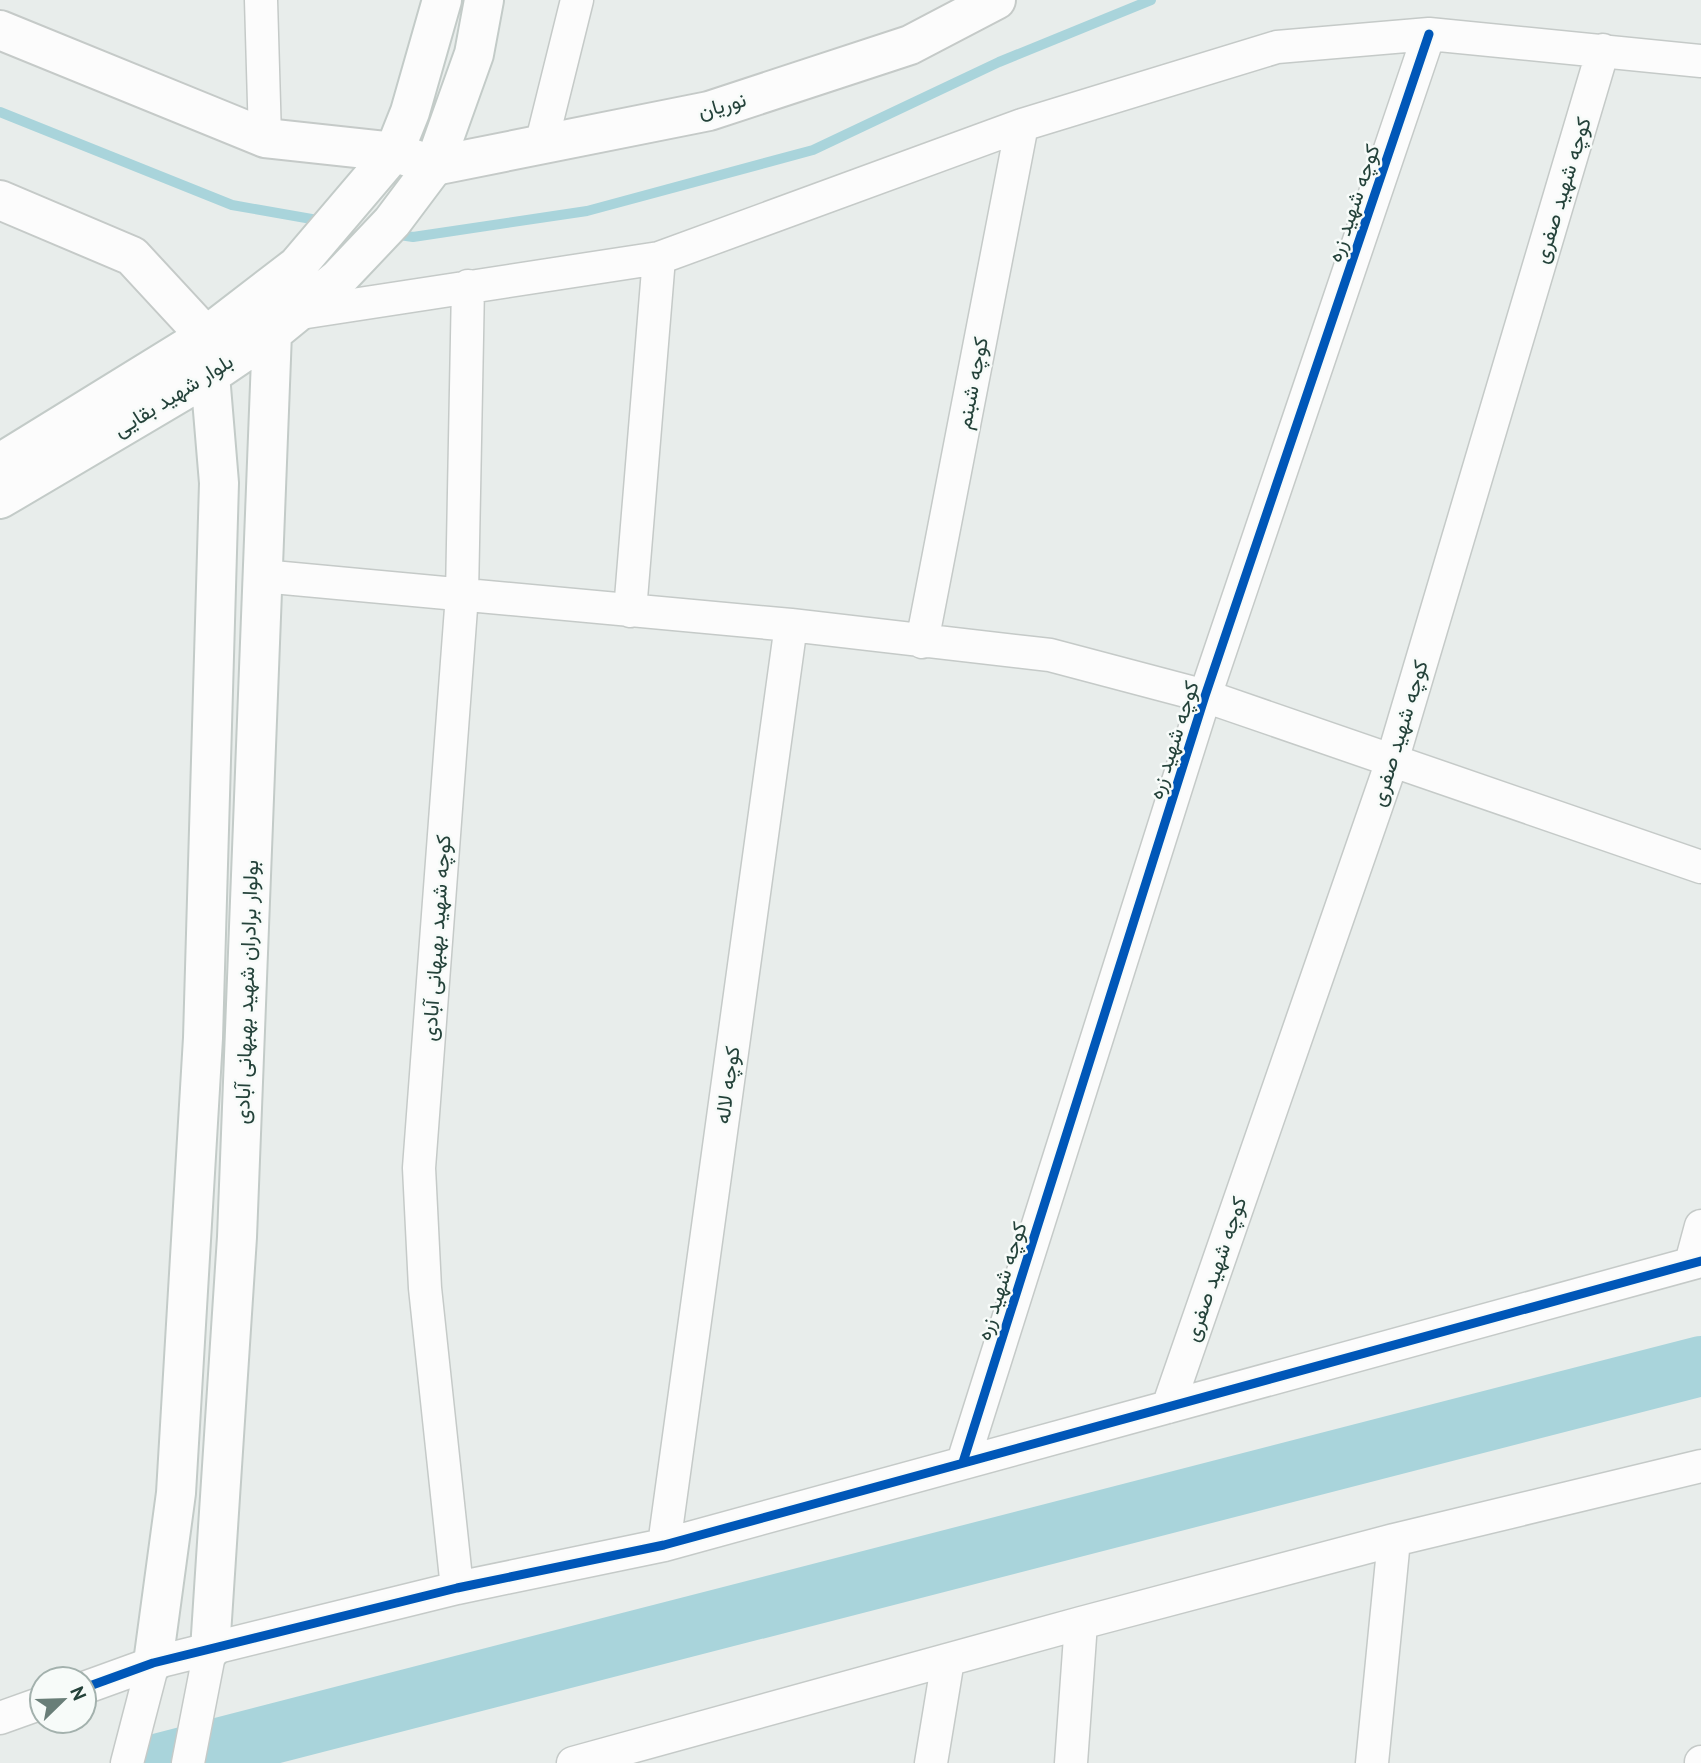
<svg xmlns="http://www.w3.org/2000/svg" width="1701" height="1763" font-family="'PT Sans',Vazirmatn,sans-serif">
  <style>
    .lines { fill: none; stroke-linecap: round; stroke-linejoin: round }
    .stream { stroke: #a9d4db; stroke-width: 10 }
    .river { stroke: #a9d4db; stroke-width: 60 }
    .minor-casing { stroke: #c5cac8; stroke-width: 35 }
    .tertiary-casing { stroke: #c5cac8; stroke-width: 42 }
    .secondary-casing { stroke: #c3cbc8; stroke-width: 42 }
    .minor { stroke: #fcfcfc; stroke-width: 32 }
    .tertiary { stroke: #fcfcfc; stroke-width: 38 }
    .secondary { stroke: #fcfcfc; stroke-width: 38 }
    .cycleway-casing { stroke: #f7fbf9; stroke-width: 13 }
    .cycleway { stroke: #0057b8; stroke-width: 9 }
    .labels { text-anchor: middle; dominant-baseline: central; stroke-width: 5; stroke-linejoin: round; paint-order: stroke }
    .street-label { font-size: 21px; fill: #24423a; stroke: #f7fbf9 }
  </style>
  <rect width="100%" height="100%" fill="#e8edeb"/>
  <g class="lines">
    <!-- stream -->
    <path class="stream" d="M0,112L232,205L323,221
      M393,234L413,237L587,211L813,150L999,62L1151,0"/>
    <!-- river -->
    <path class="river" d="M160,1763L1701,1366"/>
    <defs>
      <path id="minor" d="M261,0L265,138
        M541,145L577,0
        M294,314L659,258L1022,125L1277,47L1429,34L1701,61
        M262,576L791,625L1050,655L1205,696L1701,867
        M630,611L659,258
        M922,642L1022,125
        M1691,1263L1701,1226
        M1168,1407L1392,761L1603,50
        M963,1462L1205,696L1429,34
        M664,1545L791,625
        M457,1588L425,1288L419,1168L462,595L468,286
        M84,1688L153,1663L457,1588L664,1545L1701,1261
        M0,1718L42,1703
        M127,1763L153,1663
        M188,1763L210,1650
        M573,1763L1081,1623L1394,1540L1701,1466
        M931,1763L948,1660
        M1071,1763L1081,1623
        M1372,1763L1394,1540
        M1701,1763V1762"/>
      <path id="tertiary" d="M0,30L265,138L394,152L434,166L709,111L910,45L996,0
        M0,200L132,256L206,336L209,368"/>
      <path id="secondary" d="M0,463L206,336L297,266L394,152L410,112L442,0
        M0,499L210,375L272,333L338,279L392,222L434,166L474,54L484,0
        M210,1650L237,1237L272,333
        M153,1663L176,1493L203,1038L219,483L210,375"/>
    </defs>
    <!-- minor casing -->
    <use href="#minor" class="minor-casing"/>
    <!-- tertiary casing -->
    <use href="#tertiary" class="tertiary-casing"/>
    <!-- secondary casing -->
    <use href="#secondary" class="secondary-casing"/>
    <!-- minor -->
    <use href="#minor" class="minor"/>
    <!-- tertiary -->
    <use href="#tertiary" class="tertiary"/>
    <!-- secondary -->
    <use href="#secondary" class="secondary"/>
    <defs>
      <path id="cycleway" d="M963,1462L1205,696L1429,34
        M84,1688L153,1663L457,1588L664,1545L1701,1261"/>
    </defs>
    <!-- cycleway casing -->
    <use href="#cycleway" class="cycleway-casing"/>
    <!-- cycleway -->
    <use href="#cycleway" class="cycleway"/>
  </g>
  <g class="labels">
    <!-- street labels -->
    <g class="street-label">
      <text transform="translate(722 105) rotate(-16)">نوریان</text>
      <text transform="translate(1562 190) rotate(-73)">کوچه شهید صفری</text>
      <text transform="translate(1353 203) rotate(-71)">کوچه شهید زره</text>
      <text transform="translate(972 383) rotate(-79)">کوچه شبنم</text>
      <text transform="translate(173 395) rotate(-32)">بلوار شهید بقایی</text>
      <text transform="translate(1399 733) rotate(-73)">کوچه شهید صفری</text>
      <text transform="translate(1173 740) rotate(-72)">کوچه شهید زره</text>
      <text transform="translate(436 938) rotate(-86)">کوچه شهید بهبهانی آبادی</text>
      <text transform="translate(246 992) rotate(-88)">بولوار برادران شهید بهبهانی آبادی</text>
      <text transform="translate(727 1085) rotate(-82)">کوچه لاله</text>
      <text transform="translate(1215 1269) rotate(-71)">کوچه شهید صفری</text>
      <text transform="translate(1001 1281) rotate(-72)">کوچه شهید زره</text>
    </g>
  </g>
  <!-- north arrow -->
  <g transform="translate(63 1700) rotate(67)"><circle r="33" fill="#f7fbf9" stroke="#a3b1ad" stroke-width="2"/>
  <path d="M0-5L12 26L0 18L-12 26Z" fill="#697e78"/>
  <text y="-10" font-size="19" font-weight="bold" text-anchor="middle" fill="#24423a">N</text>
  </g>
</svg>
